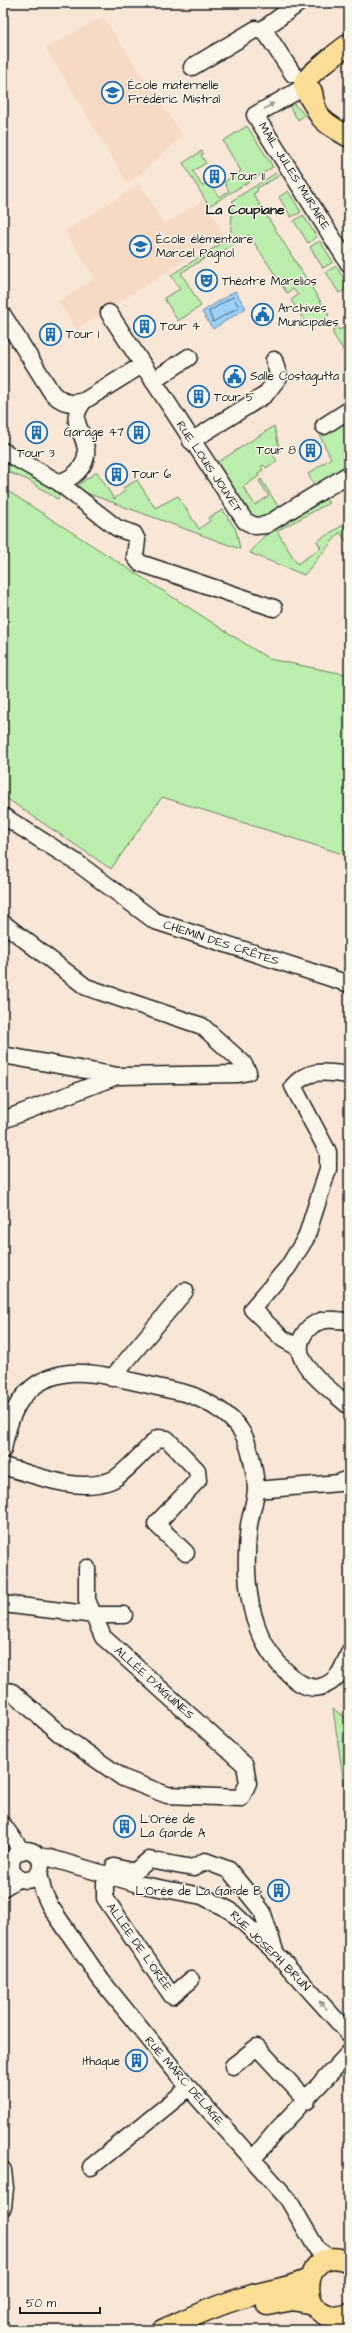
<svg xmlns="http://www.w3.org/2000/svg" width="352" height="2333" font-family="'Architects Daughter',sans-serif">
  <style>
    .built { fill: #f6dac6 }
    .green { fill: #bbedad; stroke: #6c8464 }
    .water { fill: #9bd1f9; stroke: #6889a1 }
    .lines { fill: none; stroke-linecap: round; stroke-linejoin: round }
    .shore { stroke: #4f6474; stroke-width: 1 }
    .minor-casing { stroke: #1c1c1c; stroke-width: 19 }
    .major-casing { stroke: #1c1c1c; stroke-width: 23 }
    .minor { stroke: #fbf7ec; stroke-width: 16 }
    .major { stroke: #fdde96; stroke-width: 20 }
    .oneway { fill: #97948e }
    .labels { text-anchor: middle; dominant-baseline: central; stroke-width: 3; stroke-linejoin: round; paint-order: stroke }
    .poi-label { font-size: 12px; fill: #1c1c1c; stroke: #fbf7ec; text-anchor: start }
    .street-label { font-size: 12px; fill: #1c1c1c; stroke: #fbf7ec }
    .quarter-label { font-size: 14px; font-weight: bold; fill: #1c1c1c; stroke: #fbf7ec }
  </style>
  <rect width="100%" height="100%" fill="#f8e6d6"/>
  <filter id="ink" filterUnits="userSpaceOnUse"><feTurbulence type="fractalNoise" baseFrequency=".025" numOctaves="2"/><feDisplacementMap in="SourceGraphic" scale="8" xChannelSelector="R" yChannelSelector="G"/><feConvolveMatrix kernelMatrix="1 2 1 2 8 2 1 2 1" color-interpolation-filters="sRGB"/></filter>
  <g filter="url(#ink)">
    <!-- built -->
    <path class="built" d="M103,17L183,136L128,184L46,48Z
      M140,184L164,224L204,200L224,235L77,329L58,302L95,279L65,231Z"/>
    <!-- green -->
    <path class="green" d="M286,101L294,104L305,115L298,120Z
      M247,126L273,167L209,206L183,163L202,151L203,154L201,155L206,163L193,171L202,186L209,182L219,197L229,191L224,182L241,171L223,141Z
      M276,173L279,176L257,188L258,191L253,194L329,315L309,328L291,300L298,295L293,289L287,293L249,235L213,257L211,254L181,273L201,306L178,321L164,298L180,289L171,275L225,241H230L233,200Z
      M288,191L301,212L291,217L279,197Z
      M303,215L317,237L308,243L294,221Z
      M320,241L333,262L323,268L310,247Z
      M336,266L349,287L339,293L326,272Z
      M337,327L339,330L345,327L349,336V359L333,334V329Z
      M349,415V468L317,489L308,474L331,458L320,436Z
      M274,426L280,451L273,455L277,461L266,468L264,465L261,466L263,470L258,473L259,476L243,487L255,505L269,496L259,481L261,479L279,508C269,516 263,520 250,515L215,464Z
      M3,455L54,488L57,493H63L57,499L28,480L3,470Z
      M97,472L114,499L125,491L123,488L137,480L155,508L178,496L199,529L210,521L208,518L223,510L236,530L240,549L73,488Z
      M3,488L269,659L349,675V856L162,797L111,869L3,796Z
      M326,499L329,503L277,531L297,564L321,548L317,541L343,525L349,534V546L340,532L304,575L250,553L263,537Z
      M333,1709L349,1720V1819Z"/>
    <!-- water -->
    <path class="water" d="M235,291L246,308L213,329L202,312Z"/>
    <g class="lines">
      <!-- shore -->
      <path class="shore" d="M233,297L239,307L213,322L209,312Z"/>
      <defs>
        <path id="minor" d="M262,30L299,3
          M192,67L256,29L266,33L293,74
          M304,87L255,115L349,264
          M109,313L245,521L255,526L266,525L349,474
          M3,315L52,393C62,403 71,405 84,401L142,365
          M153,381L189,357
          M324,426L349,410
          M191,441L265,395L279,377L274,360
          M3,451L58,482C72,480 88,466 86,450C84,429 67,422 84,401
          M58,482L117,528L134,534L137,540L135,557L140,563L274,608
          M3,816L76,862L155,921L349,984
          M3,923L86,987L202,1026L243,1063L248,1072L238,1074L118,1076L3,1055
          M3,1120L117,1076
          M349,1321C341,1321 329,1318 321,1321C305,1326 294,1344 303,1360C310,1375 336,1395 349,1406
          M299,1348L283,1339L252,1309L288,1267L306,1238L328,1169V1152L293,1086C309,1068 326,1072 349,1075
          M112,1378L185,1291
          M3,1450C10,1409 25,1378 70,1373C98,1371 134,1382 162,1388C173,1391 186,1392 196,1397C214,1405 233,1416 243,1434C250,1446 256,1476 256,1490C255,1502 251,1513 249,1525C243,1576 247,1638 289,1674C297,1682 307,1690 320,1687C338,1682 342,1670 349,1653
          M3,1466C36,1475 78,1494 112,1480C122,1476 148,1447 158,1438L167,1439L197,1470L198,1480L156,1524L186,1553
          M256,1490L339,1483L349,1478
          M3,1604L95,1615H124
          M3,1690L12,1692L60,1734L123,1778L167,1795L241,1798L248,1783L245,1765L103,1637L87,1600V1568
          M3,1825L22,1851
          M11 1865a15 15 0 1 1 30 0a15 15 0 1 1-30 0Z
          M38,1856L50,1858L138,1884L202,1896L231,1911L273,1950L349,2034
          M114,1867L134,1872L149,1860L193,1868L205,1861L229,1870L262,1911L275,1951
          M39,1873L43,1891L50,1906L101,1980L189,2088L288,2199L317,2249L331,2259
          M105,1875V1898L172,1996L191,1980
          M3,1888L19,1878
          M233,2066L257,2047L307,2101
          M253,2159L276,2131L349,2053
          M91,2167L189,2088
          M3,2170L5,2188L3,2207
          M336,2317L348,2330"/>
        <path id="major" d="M312,92C316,121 326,123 349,137
          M314,105C311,100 303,88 304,83C305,77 342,49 349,44
          M349,2262C298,2239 294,2333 349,2314
          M267,2305L293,2300L313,2304
          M162,2330C191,2317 219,2304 249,2296C270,2290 289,2288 309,2279"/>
      </defs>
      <!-- minor casing -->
      <use href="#minor" class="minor-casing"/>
      <!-- major casing -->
      <use href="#major" class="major-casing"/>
      <!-- minor -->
      <use href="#minor" class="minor"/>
      <!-- major -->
      <use href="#major" class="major"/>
    </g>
    <!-- one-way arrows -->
    <defs><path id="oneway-solid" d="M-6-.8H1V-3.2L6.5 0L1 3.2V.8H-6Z"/></defs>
    <g class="oneway">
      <use href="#oneway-solid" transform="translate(269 106) rotate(-33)"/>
      <use href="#oneway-solid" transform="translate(323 2005) rotate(-133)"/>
    </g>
  </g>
  <!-- icons -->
  <defs>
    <symbol id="school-ring" viewBox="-11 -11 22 22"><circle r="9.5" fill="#fbf7ec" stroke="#1f6fb2" stroke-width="1.5"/><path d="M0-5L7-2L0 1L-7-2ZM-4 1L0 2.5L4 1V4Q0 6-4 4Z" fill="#1f6fb2"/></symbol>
    <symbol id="building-ring" viewBox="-11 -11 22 22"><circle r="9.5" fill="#fbf7ec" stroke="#1f6fb2" stroke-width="1.5"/><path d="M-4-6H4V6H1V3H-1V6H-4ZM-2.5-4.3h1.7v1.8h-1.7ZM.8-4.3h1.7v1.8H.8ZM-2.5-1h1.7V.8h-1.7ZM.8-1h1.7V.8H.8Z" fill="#1f6fb2"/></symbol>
    <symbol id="theatre-ring" viewBox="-11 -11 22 22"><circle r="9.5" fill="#fbf7ec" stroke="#1f6fb2" stroke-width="1.5"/><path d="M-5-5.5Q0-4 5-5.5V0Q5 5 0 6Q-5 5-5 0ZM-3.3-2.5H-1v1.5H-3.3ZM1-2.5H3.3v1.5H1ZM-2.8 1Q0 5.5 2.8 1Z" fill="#1f6fb2"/></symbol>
    <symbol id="civic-ring" viewBox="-11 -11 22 22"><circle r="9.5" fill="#fbf7ec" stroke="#1f6fb2" stroke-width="1.5"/><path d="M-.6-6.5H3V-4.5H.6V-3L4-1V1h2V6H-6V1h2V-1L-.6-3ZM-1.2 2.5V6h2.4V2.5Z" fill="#1f6fb2"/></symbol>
  </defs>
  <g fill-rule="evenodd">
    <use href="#school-ring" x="100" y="80" width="25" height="25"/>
    <use href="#building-ring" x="202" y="164" width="25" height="25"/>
    <use href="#school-ring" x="128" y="234" width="25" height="25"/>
    <use href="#theatre-ring" x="194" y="268" width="25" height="25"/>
    <use href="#civic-ring" x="250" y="302" width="25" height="25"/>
    <use href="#building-ring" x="132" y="314" width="25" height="25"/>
    <use href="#building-ring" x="38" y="322" width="25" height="25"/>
    <use href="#civic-ring" x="222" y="364" width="25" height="25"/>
    <use href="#building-ring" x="186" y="384" width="25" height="25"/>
    <use href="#building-ring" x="24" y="420" width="25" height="25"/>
    <use href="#building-ring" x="126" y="420" width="25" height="25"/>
    <use href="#building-ring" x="298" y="438" width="25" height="25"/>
    <use href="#building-ring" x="104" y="462" width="25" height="25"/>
    <use href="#building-ring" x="112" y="1814" width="25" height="25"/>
    <use href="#building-ring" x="266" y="1878" width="25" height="25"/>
    <use href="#building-ring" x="124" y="2048" width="25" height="25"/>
  </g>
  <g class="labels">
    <!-- poi labels -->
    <g class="poi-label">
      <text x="128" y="85">École maternelle<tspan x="128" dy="14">Frédéric Mistral</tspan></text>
      <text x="230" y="176">Tour 11</text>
      <text x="156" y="239">École élémentaire<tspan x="156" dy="14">Marcel Pagnol</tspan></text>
      <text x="222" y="281">Théatre Marelios</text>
      <text x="278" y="308">Archives<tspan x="278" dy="14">Municipales</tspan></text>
      <text x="160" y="326">Tour 4</text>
      <text x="66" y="334">Tour 1</text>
      <text x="250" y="376">Salle Costagutta</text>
      <text x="214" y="397">Tour 5</text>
      <text x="124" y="432" text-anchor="end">Garage 47</text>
      <text x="296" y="450" text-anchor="end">Tour 8</text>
      <text x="36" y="453" text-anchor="middle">Tour 3</text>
      <text x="132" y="474">Tour 6</text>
      <text x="140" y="1819">L'Orée de<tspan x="140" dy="14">La Garde A</tspan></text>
      <text x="262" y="1891" text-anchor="end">L'Orée de La Garde B</text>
      <text x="120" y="2061" text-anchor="end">Ithaque</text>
    </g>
    <!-- street labels -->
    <g class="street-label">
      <text transform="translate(294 176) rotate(58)">MAIL JULES MURAIRE</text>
      <text transform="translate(209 467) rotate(56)">RUE LOUIS JOUVET</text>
      <text transform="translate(221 943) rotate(18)">CHEMIN DES CRÊTES</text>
      <text transform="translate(154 1683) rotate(42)">ALLÉE D'AIGUINES</text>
      <text transform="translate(139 1947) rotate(55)">ALLÉE DE L'ORÉE</text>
      <text transform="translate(270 1951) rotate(45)">RUE JOSEPH BRUN</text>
      <text transform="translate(184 2081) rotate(49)">RUE MARC DELAGE</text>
    </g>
    <!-- quarter labels -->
    <g class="quarter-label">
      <text x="245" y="210">La Coupiane</text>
    </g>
  </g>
  <!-- margin -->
  <rect width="352" height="2333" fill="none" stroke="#fbf7ec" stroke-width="16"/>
  <rect x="8" y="8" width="336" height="2317" fill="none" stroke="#1c1c1c" stroke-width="1.5" filter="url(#ink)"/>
  <!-- scale -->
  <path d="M20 2307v6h80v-6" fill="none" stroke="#1c1c1c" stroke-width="2"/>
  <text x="26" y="2307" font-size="12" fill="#1c1c1c" stroke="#fbf7ec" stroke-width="3" paint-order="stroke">50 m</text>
</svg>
